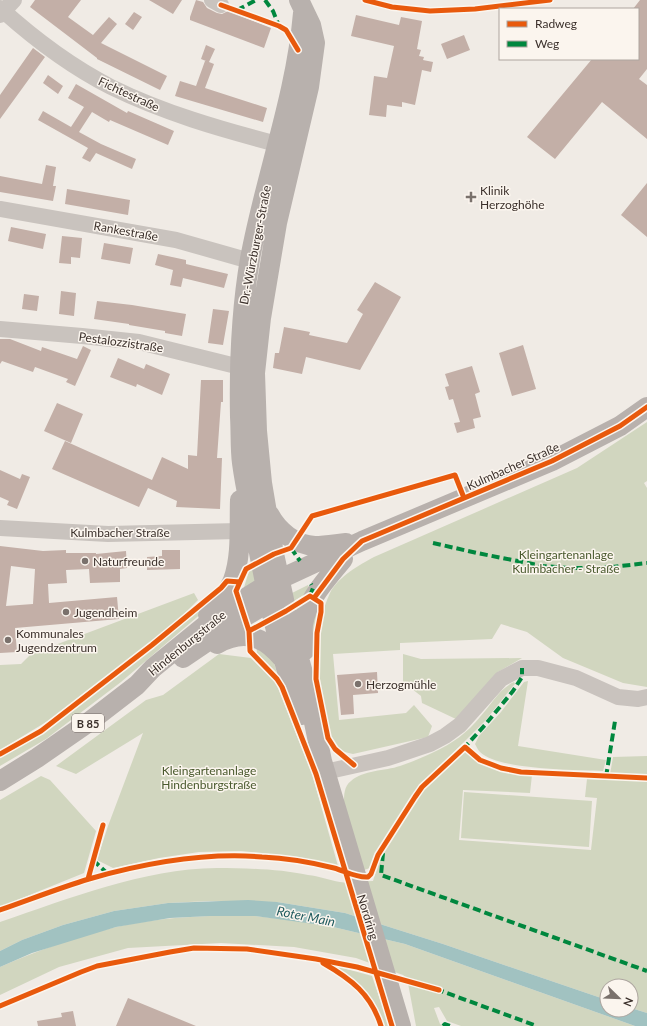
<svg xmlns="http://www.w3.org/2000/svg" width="647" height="1026" font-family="Lato,sans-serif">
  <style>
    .green { fill: #d1d6bf }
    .water { fill: #a1c2c1 }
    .building { fill: #c3afa7; fill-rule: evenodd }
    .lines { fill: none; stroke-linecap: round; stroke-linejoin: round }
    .minor { stroke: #c9c3be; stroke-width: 16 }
    .major { stroke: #b8b1ad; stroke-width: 20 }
    .quiet { stroke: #00873e; stroke-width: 4; stroke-dasharray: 8 4; stroke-linecap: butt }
    .cycleway-casing { stroke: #fbf5ee; stroke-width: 8 }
    .cycleway { stroke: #e8590c; stroke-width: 5 }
    .poi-dot { fill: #7a716c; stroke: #fbf5ee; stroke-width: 1.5 }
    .labels { text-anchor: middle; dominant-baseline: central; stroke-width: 3; stroke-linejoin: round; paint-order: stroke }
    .shield { fill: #fbf5ee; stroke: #756b66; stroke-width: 1 }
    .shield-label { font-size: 11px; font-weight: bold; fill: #3b302b }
    .street-label { font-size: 12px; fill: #3b302b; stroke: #fbf5ee }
    .poi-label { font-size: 12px; fill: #3b302b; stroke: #fbf5ee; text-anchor: start }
    .park-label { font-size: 12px; fill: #4a5a2e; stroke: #fbf5ee }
    .water-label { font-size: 13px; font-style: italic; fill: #1f5a5e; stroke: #fbf5ee }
  </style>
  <rect width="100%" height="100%" fill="#f0ebe5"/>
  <!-- green -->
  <path class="green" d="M647,422V481L644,483L647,488V687L623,683L563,658L527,632L501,624L492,639L400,643V650L333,654L339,720L406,713L414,705L432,726L428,737L353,754C347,753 341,751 336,747C328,739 328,726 326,716C318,676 312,631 330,593C338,577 359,565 374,557L577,468Z
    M254,568L257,581L242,594L249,571Z
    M308,585L309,588L304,595L294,601L292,593Z
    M194,593L198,600L180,618L148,646L106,676L51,719L0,750V665L21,664L31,654Z
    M314,607L319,612L315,631L314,653L310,617Z
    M196,612H203L121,682L46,739L0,766V758L42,734L116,677Z
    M256,643L271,652L277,673L257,653Z
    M219,654L251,658L276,683L312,774L338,866L299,857L241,851L199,852L159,858L113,868L97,860L108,826L143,733L76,774L56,766L146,700L163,695Z
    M403,654L421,659L522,658L498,672L458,720L422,703L421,696L403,682Z
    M528,681L518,746L606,760L603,771C576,770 498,770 480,752C478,750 476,746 475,744L479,736L501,712L524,682Z
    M514,682L515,684L513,686L485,721L415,791L370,868L364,870L344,803C344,795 344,786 351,781C363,770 385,771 400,766C412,762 423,757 434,752C452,744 468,732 480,717C491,705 499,689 514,682Z
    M465,749L480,763L502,771L532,775L530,793L463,790L459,840L591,850L597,798L585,797L587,779L609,780L613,757L647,756V1013L631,1008V986H607V1000L443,944L345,913L277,902L209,901L168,903L114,911L63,925L22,940L0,951V922C71,898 142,869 217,868C245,868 280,869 308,875C319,876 329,880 340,882C350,884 363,881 373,881L380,857L424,787Z
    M41,776L50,780L96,831L84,873L0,907V800Z
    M464,792L592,801L589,847L461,838Z
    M210,916H255L299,921L329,926L405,944L635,1026H461L447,1021L439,1007L434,1008L440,1024L443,1026H416L407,978L403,975L356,958L294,947L221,943L128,948L59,967L0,995V967C37,951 76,936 116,927C147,920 179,917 210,916Z
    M332,965L372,976L389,1026H383C373,993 360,983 332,965Z"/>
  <!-- water -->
  <path class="water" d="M248,900L277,902L345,913L443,944L607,1000V1010H631V1008L647,1013V1026H635L405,944L329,926L255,916H210L170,918L116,927L32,953L0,967V951L22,940L63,925L114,911L168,903Z"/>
  <!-- building -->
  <path class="building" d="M35,0H81L68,17L93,35L109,17L117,24L101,43L167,76L160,90L97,59V58L30,7Z
    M149,0H182L173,14Z
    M196,0L203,2L207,8L217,13L222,14L228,11L271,28L264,48L190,20V17Z
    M640,0H647V69L639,79L647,85V139L602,102L555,159L527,137L592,59H638V9H633Z
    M134,12L142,17L133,30L125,24Z
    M356,15L399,25L401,17L422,21L417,49L421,50L419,56L424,57L423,60L433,62L431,72L422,70L415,105L402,102V107L387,105L386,117L369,115L374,76L387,78L394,46L351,36Z
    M464,35L470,50L447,59L441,44Z
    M206,45L215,49L209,62L214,64L205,88L267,108L263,122L175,96L180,81L196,86L205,61H206L201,59Z
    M33,48L45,57L0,119V95Z
    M48,75L63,86L58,94L43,83Z
    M76,84L127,113L128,111L174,131L168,145L110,120L109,122L92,112L79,132L101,144L136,159L132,169L96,153L90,162L82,158L88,148L38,120L43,111L71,127L84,107L68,98Z
    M46,165L56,167L53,186H56L53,201L0,192V176L42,184Z
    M647,183V237L621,215Z
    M67,189L130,200L128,215L65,204Z
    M11,227L46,234L43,249L8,241Z
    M62,236L82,238L80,258L71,257V264L59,263Z
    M104,243L133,248L130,264L101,259Z
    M158,254L186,260V264L228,274L224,288L183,278L181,287L170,285L173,270L155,265Z
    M375,282L401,297L360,370L306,357L302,374L273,368L275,353H279L284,327L310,332L309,335L347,343L363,314L357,310Z
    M61,291L76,293L74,316L59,314Z
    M24,294L39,296L37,311L22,309Z
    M97,301L132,305L186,314L182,336L165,333V331L129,325V324L94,319Z
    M213,309L229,311L223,345L208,343Z
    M0,339H10L41,351L42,347L77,359L83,346L91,350L75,386L66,382L68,379L35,367L33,372L2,361L0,364Z
    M523,345L536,389L512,396L499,353Z
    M118,358L144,369L146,364L170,374L162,395L137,384L136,387L110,377Z
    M472,366L480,392L475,394L481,417L473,419L475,428L457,433L454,423L460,422L453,399L449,400L445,387L449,386L445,374Z
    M201,380H223V402H221L217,458H222L220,509L176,507L177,501L148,488L139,507L52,469L65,441L152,480L162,457L188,469V455L197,456Z
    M57,403L83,414L71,443L44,431Z
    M0,470L20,479L22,474L30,477L17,509L7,505L9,501L0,497Z
    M0,546L43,551L66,550V553H96V554L126,551L127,568L120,569V582L90,583L89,569L66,570L67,583L48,584L49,603L117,597L119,619L15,628L17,652L0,653ZM11,566L35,569L33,604L6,606Z
    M162,550H180V569L147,570V557L162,556Z
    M377,672L378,693L353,695L354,714L341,715L337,675Z
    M128,998L196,1026H116Z
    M73,1011L76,1026H38L37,1021L62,1017L61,1013Z"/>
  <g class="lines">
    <!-- minor -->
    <path class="minor" d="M212,0L221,5
      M0,8C32,37 72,67 111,87C164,113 220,129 277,144
      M0,15L14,0
      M0,209L176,240L250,261
      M0,329L82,336L139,342L240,367
      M0,528L108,534L239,531
      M325,772L388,758L430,744L445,736L460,725L501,679L522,668H538L576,678L618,697L638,699L647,697"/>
    <!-- major -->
    <path class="major" d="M299,0L311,25L315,43L309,87L277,223L261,318L255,373L257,431L262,483L274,554L288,618L306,684L322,761L401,1026
      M269,514C278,531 295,545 315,546C325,546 336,544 346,543
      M208,615C217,605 228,593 233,580C242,555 239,526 240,500
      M217,644C244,629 264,636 283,659
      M305,650C304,642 302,633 303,625C306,600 328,578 343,559
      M183,658L239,620L279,596
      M301,715C280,655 266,593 255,531C250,508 245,486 242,463C240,448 241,432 240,417C239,364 241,311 250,259C265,177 296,96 303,13
      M0,781L37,758L89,722L137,685L153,668L212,620L239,602L265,586L362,541L552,461L620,426L647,407"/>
    <!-- quiet -->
    <path class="quiet" d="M265,0L273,11L279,26
      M237,10L247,5L256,0
      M433,543L477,553L543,566L568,568H603L647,563
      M291,548L300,561
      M310,596L313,588L311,584
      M463,749L485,725L513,691L522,677V668
      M606,777L615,721
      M383,853L381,875L647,971
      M93,860L108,874
      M436,989L537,1026
      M443,1026L445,1024L450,1026"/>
    <defs>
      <path id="cycleway" d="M365,0L392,7L430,11L475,9L550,0
        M221,5L279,26L286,30L298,50
        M240,582L236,591L249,631L250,651L277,679L282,687L316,774L392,1026
        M314,598L343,559L362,541L552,461L620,426L647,407
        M249,631L286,611L310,596L321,603V612L317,633L316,679L328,738L335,749L354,765
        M0,754L41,731L152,645L221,588L227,581L240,582L246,569L274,554L291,548L312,516L455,475L464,498
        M88,879L103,825
        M0,910C29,900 59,888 89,879C145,863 203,852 262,857C286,858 310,862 334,868C345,871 356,878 368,877L371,874L378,855L415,797L422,787L465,747L480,760L501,768L521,772L647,778
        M323,963C351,979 371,994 381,1026
        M0,1006L81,972L97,966L170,952L194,948L247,949L316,959L357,967L439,990"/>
    </defs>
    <!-- cycleway casing -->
    <use href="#cycleway" class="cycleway-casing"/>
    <!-- cycleway -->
    <use href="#cycleway" class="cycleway"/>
  </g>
  <!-- markers -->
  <g class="poi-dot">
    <path d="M469 191h4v4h4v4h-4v4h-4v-4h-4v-4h4z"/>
    <circle cx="85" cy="561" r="4"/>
    <circle cx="66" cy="612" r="4"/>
    <circle cx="8" cy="640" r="4"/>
    <circle cx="358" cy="684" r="4"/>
  </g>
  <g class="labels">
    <!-- shield labels -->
    <rect class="shield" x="72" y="714" width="32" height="18" rx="3"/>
    <g class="shield-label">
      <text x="88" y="723">B 85</text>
    </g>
    <!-- street labels -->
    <g class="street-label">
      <text transform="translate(129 94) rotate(25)">Fichtestraße</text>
      <text transform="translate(126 231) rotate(10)">Rankestraße</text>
      <text transform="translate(255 245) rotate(-79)">Dr.-Würzburger-Straße</text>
      <text transform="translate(121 342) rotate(8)">Pestalozzistraße</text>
      <text transform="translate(513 466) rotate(-24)">Kulmbacher Straße</text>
      <text x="120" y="532">Kulmbacher Straße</text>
      <text transform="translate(187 643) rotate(-39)">Hindenburgstraße</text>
      <text transform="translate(368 917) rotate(73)">Nordring</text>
    </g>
    <!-- poi labels -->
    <g class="poi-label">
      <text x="480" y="190">Klinik<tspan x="480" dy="14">Herzoghöhe</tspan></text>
      <text x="93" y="561">Naturfreunde</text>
      <text x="74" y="612">Jugendheim</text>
      <text x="16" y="633">Kommunales<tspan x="16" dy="14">Jugendzentrum</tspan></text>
      <text x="366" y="684">Herzogmühle</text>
    </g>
    <!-- park labels -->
    <g class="park-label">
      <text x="566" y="554">Kleingartenanlage<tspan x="566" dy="14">Kulmbacher - Straße</tspan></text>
      <text x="209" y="770">Kleingartenanlage<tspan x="209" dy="14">Hindenburgstraße</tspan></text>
    </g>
    <!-- water labels -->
    <g class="water-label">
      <text transform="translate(306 916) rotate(11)">Roter Main</text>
    </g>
  </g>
  <!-- legend -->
  <rect x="499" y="8" width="140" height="52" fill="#fbf5ee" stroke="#aea6a0"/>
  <rect x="507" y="21" width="20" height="6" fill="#e8590c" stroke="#aea6a0"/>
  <text x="535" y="28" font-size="12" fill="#3b302b">Radweg</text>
  <rect x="507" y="41" width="20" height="6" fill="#00873e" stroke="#aea6a0"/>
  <text x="535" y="48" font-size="12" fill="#3b302b">Weg</text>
  <!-- north arrow -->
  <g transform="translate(619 998) rotate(113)"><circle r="19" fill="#fbf5ee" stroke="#aea6a0"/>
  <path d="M0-3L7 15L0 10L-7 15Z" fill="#7a716c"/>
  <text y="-6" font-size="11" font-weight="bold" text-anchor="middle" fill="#3b302b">N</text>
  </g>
</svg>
